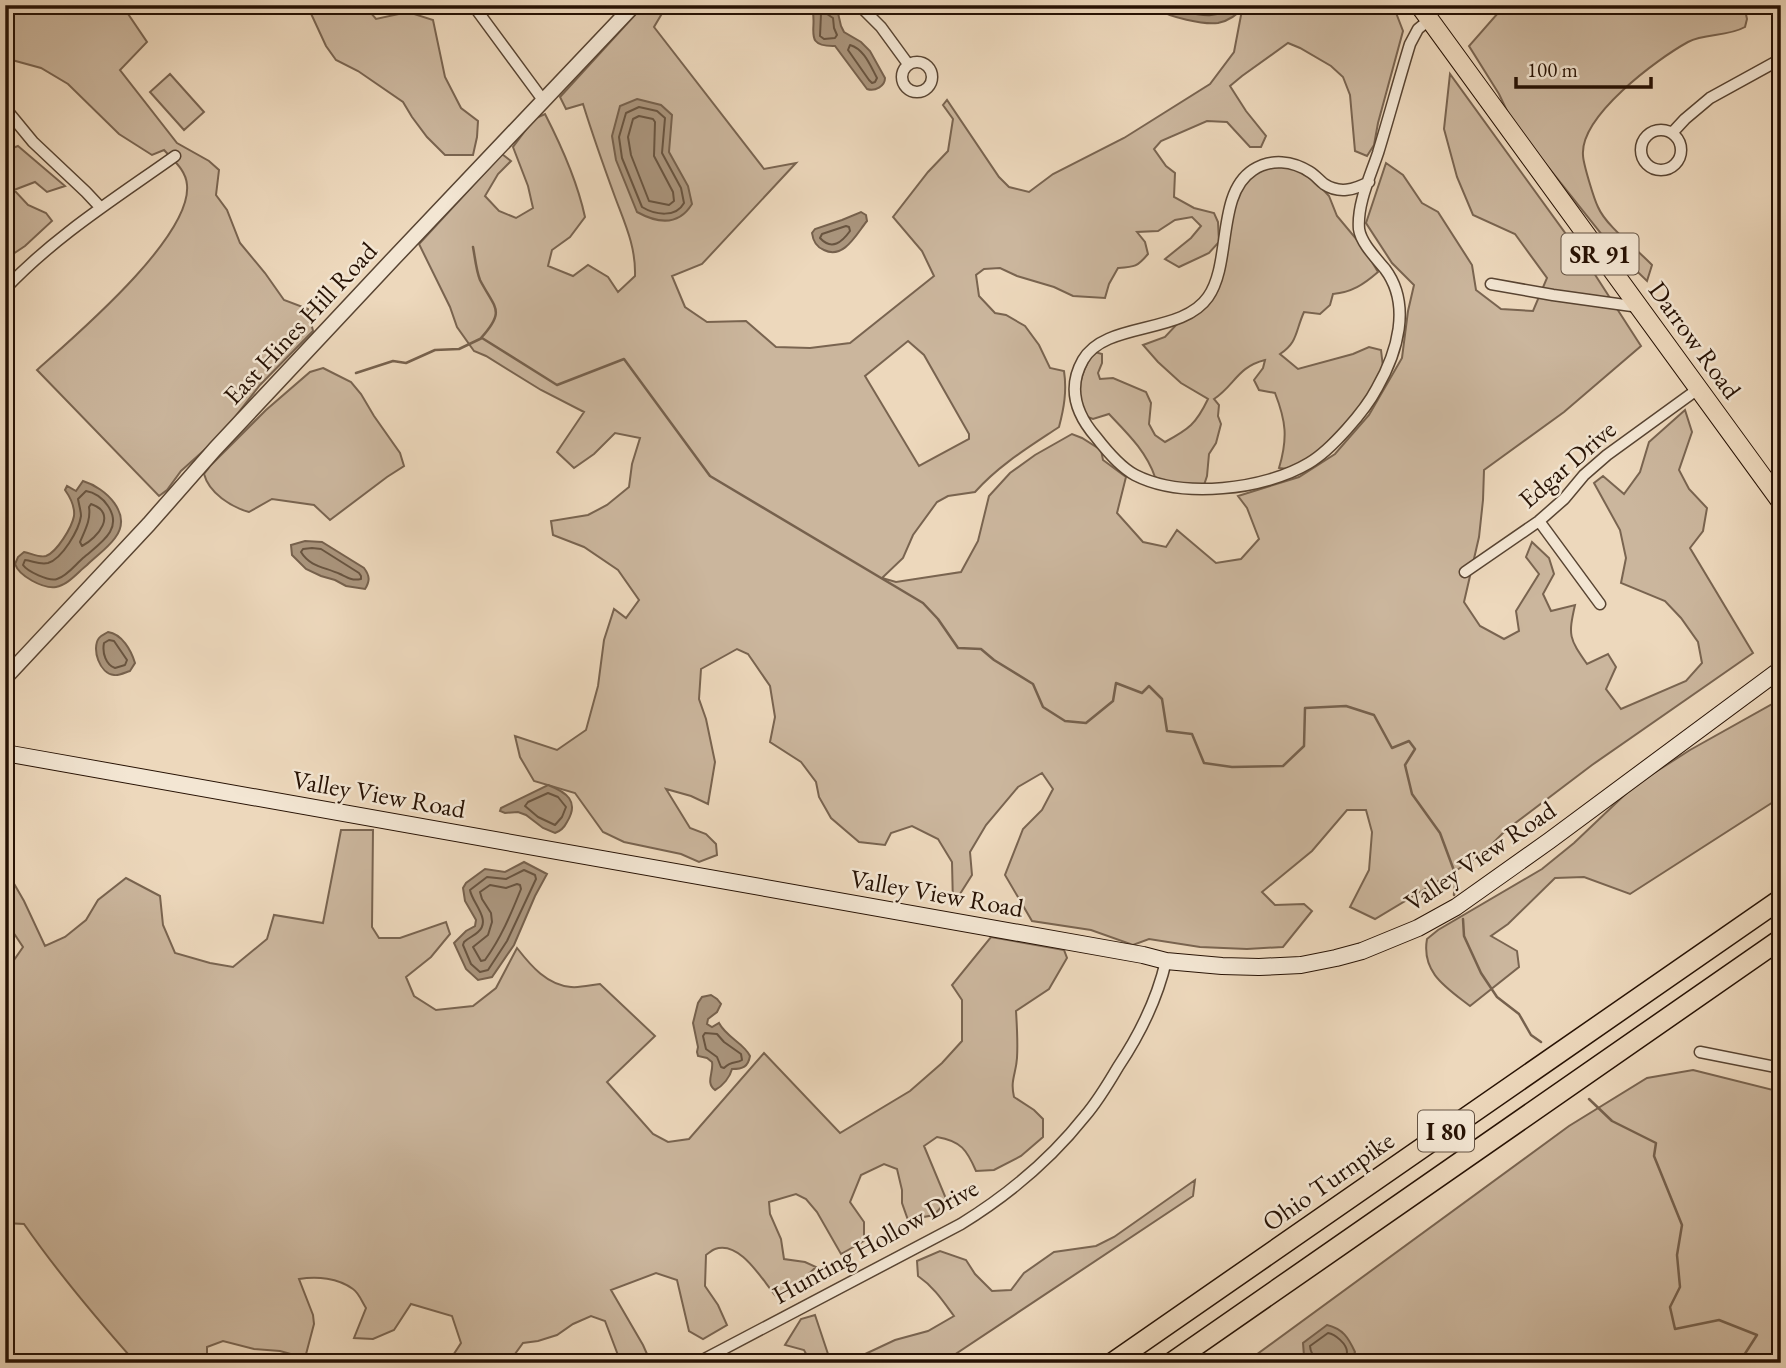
<svg xmlns="http://www.w3.org/2000/svg" width="1786" height="1368" font-family="'EB Garamond',serif">
  <style>
    .green { fill: #cbb69d; stroke: #796450; stroke-width: 2; fill-rule: evenodd }
    .water { fill: #aa957d; stroke: #76614d; stroke-width: 2 }
    .lines { fill: none; stroke-linecap: round; stroke-linejoin: round }
    .shore { stroke: #685440; stroke-width: 2 }
    .stream { stroke: #76614d; stroke-width: 2.5 }
    .minor-casing { stroke: #584432; stroke-width: 13 }
    .tertiary-casing { stroke: #584432; stroke-width: 17 }
    .secondary-casing { stroke: #271204; stroke-width: 18 }
    .primary-casing { stroke: #271204; stroke-width: 20 }
    .motorway-casing { stroke: #271204; stroke-width: 22 }
    .minor { stroke: #f3e6d3; stroke-width: 10 }
    .tertiary { stroke: #f3e6d3; stroke-width: 14 }
    .secondary { stroke: #f3e6d3; stroke-width: 16 }
    .primary { stroke: #edd8bc; stroke-width: 18 }
    .motorway { stroke: #edd8bc; stroke-width: 19 }
    .labels { text-anchor: middle; dominant-baseline: central; stroke-width: 5; stroke-linejoin: round; paint-order: stroke }
    .shield { fill: #f3e6d3; stroke: #645242; stroke-width: 2 }
    .shield-label { font-size: 24px; font-weight: bold; fill: #271204 }
    .street-label { font-size: 26px; fill: #271204; stroke: #f3e6d3 }
  </style>
  <rect width="100%" height="100%" fill="#edd8bc"/>
  <filter id="stains"><feTurbulence type="fractalNoise" baseFrequency=".00286" numOctaves="4"/><feColorMatrix values="0 0 0 0 .2 0 0 0 0 .09 0 0 0 0 .02 0 0 0 .5 -.17"/></filter>
  <radialGradient id="worn" r=".72"><stop offset=".6" stop-color="#630" stop-opacity="0"/><stop offset="1" stop-color="#630" stop-opacity=".3"/></radialGradient>
  <!-- green -->
  <path class="green" d="M5,5H122L147,42L120,70L177,143L209,161L219,170L216,195L227,210L240,243L265,273L284,300L308,309L313,331L260,385L220,436L181,471L167,490L159,496L37,370C75,336 192,237 187,185C186,170 173,160 164,150L152,155L119,134L68,84L41,68L12,60L5,55Z
    M307,5H364L376,19L408,12L433,20L445,77L461,108L478,121L477,137L473,155H445L427,137L412,117L403,102L358,71L336,60L326,46Z
    M644,5H667L654,27L764,169L796,163L702,264L672,276L685,307L707,322L746,321L776,347L810,348L850,343L934,276L922,251L893,217L928,172L948,151L953,119L943,105L947,100L999,177L1009,187L1029,192L1053,174L1124,138L1210,84L1234,52L1242,10L1246,5H1393L1403,31L1378,123L1374,145L1367,156L1355,151L1350,95L1343,77L1331,66L1300,48L1288,43L1242,76L1230,86L1246,111L1266,136L1261,147H1250L1227,122L1207,121L1161,141L1154,149L1166,166L1175,173L1174,197L1194,208L1214,213L1218,222L1219,242L1209,253L1179,267L1165,259L1191,238L1201,226L1192,217L1175,220L1158,231L1137,232L1145,242L1148,254C1137,267 1135,267 1118,268L1109,284L1105,298L1073,296L1054,287L1017,276L1000,268L984,269L976,275L979,296L995,313L1006,315L1025,326L1039,345L1050,368L1064,371C1067,391 1064,408 1059,427C1029,447 999,465 975,492L948,496L937,502L913,535L903,558L882,578L896,582L961,572L978,541L989,496L1010,473L1035,455L1072,434L1082,438L1101,450L1103,460L1126,477L1117,513L1143,542L1166,547L1177,530L1216,563L1241,559L1259,539L1247,508L1238,496L1299,477L1335,454L1369,415L1402,358L1408,311L1414,285L1392,263L1366,223L1386,163L1403,175L1422,203L1438,212L1472,265L1476,290L1501,309L1533,311L1547,278L1515,234L1473,215L1457,177L1444,129L1450,74L1592,270L1641,346L1564,412L1484,470L1483,500L1479,537L1464,602L1480,626L1504,639L1519,631L1516,611L1539,574L1526,557L1532,542L1549,558L1554,574L1543,594L1551,611L1575,605C1568,636 1569,638 1587,664L1608,654L1616,667L1606,689L1621,709L1686,681L1702,663L1698,642L1681,618L1665,601L1621,583L1626,558L1620,530L1594,483L1603,476L1624,494L1640,472L1649,442L1685,410L1692,432L1679,470L1689,489L1707,508L1703,531L1690,548L1753,653L1592,765L1506,830L1480,856L1375,919L1350,907L1369,870L1372,832L1366,810H1347L1312,851L1262,892L1275,905L1304,904L1312,911L1283,947L1247,949L1200,947L1149,939L1133,945L1091,930L1032,921L1005,875L1023,829L1042,810L1053,789L1042,773L1018,787L986,825L970,852L972,875L953,905L952,862L938,839L912,826L891,833L885,845L859,842L831,818L819,797L816,782L801,762L770,742L775,717L770,686L748,654L737,649L701,669L699,699L706,719L715,762L708,804L691,796L666,789L690,828L706,834L716,844L717,855L699,862L681,854L624,842L603,832L575,793L534,781L520,757L515,736L557,750L586,730L598,686L604,640L614,609L626,618L639,600L618,570L584,547L553,535L551,521L588,515L607,505L629,487L632,464L640,438L615,433L594,454L574,468L557,452L584,412L541,390L486,356L474,351L457,327L450,307L419,244L502,154L511,161L498,174L485,196L499,211L516,218L533,208L528,186L513,147L534,119L545,114C562,147 577,180 585,217L570,237L552,250L548,266L573,276L588,265L608,277L618,292L635,276C636,247 625,224 615,197C604,167 593,136 583,104L566,109L560,97ZM908,341L924,355L969,434V439L919,466L865,376Z
    M1505,5H1744L1747,19L1745,27C1727,37 1705,33 1688,42C1657,59 1580,116 1583,155C1583,163 1594,199 1598,207C1606,226 1637,249 1652,265L1647,281L1611,246L1540,157L1519,136L1499,94L1469,46Z
    M170,74L204,112L184,130L150,92Z
    M18,146L65,186L47,192L35,182L14,190L28,205L46,213L52,221L25,246L10,256L5,254V180L12,177L10,149Z
    M1268,166H1282L1297,170L1316,182L1329,196L1337,216L1363,247L1378,272C1363,285 1352,292 1333,294L1330,305L1320,314L1304,312C1295,332 1298,342 1280,354L1298,369L1353,354L1369,347L1381,350L1383,367L1370,395L1354,414L1316,454L1288,469L1279,468C1288,438 1286,421 1275,393L1259,390L1254,380L1263,368L1265,360C1237,367 1235,385 1214,399L1219,405L1218,416L1221,424L1216,443L1209,454L1207,476L1204,485L1166,482L1155,477C1146,451 1128,434 1109,414L1093,419L1085,416C1083,411 1080,406 1079,400C1076,388 1086,361 1095,352L1102,354V363L1098,373L1100,379L1113,378L1146,392L1151,403L1149,424L1155,435L1165,442C1189,429 1196,424 1208,399L1181,383L1158,362L1143,345L1165,337L1177,324L1193,317L1207,305L1218,290L1233,213L1240,187L1254,173Z
    M323,368L351,382L361,394L374,416L400,453L404,466L387,477L330,520L314,505L272,499L249,512C231,507 209,493 204,474L211,465L266,410L310,372Z
    M1781,699V797L1630,894L1584,877L1555,878L1508,924L1491,936L1517,951L1519,967L1470,1006C1447,988 1421,973 1427,939L1438,930L1542,869L1574,843L1635,785L1690,750Z
    M341,830H373L372,927L379,938H400L446,922L450,934L431,957L406,977L414,996L436,1010L473,1006L496,988L517,948C531,966 547,985 571,987C580,988 591,985 600,984L655,1036L607,1082L653,1134L668,1142L689,1139L764,1053L840,1133L910,1091L942,1063L962,1041V1000L952,985L991,937L1064,950L1067,958L1049,989L1016,1011C1017,1027 1018,1042 1017,1058C1016,1074 1010,1080 1014,1097L1034,1110L1043,1119V1137L1021,1156L994,1170L976,1171C967,1150 961,1141 937,1137L924,1146L947,1201L934,1215L908,1220L902,1203V1190L897,1169L884,1164L861,1175L850,1202L864,1222V1241L841,1254L817,1212L806,1199L796,1194L769,1202L770,1214L781,1239L784,1259L805,1262L816,1267L796,1286L776,1296C762,1280 740,1240 715,1249C712,1250 709,1253 706,1255L705,1286L718,1305L727,1325L703,1339L689,1331L677,1280L656,1273L611,1290L643,1345L651,1363H621L605,1321L591,1316L573,1324L557,1335L538,1341L523,1343L515,1354L517,1363H448L461,1343L452,1316L411,1304L394,1330L373,1339L354,1338L366,1308C362,1302 359,1293 353,1289C338,1278 317,1276 299,1279L313,1315L314,1324L305,1358L280,1351L254,1349L223,1341L207,1347V1363H136C96,1318 58,1273 24,1224L5,1223V961L14,960L23,947L5,920V868L24,901L45,946L65,937L86,920L98,900L126,878L160,896L163,925L175,953L210,963L233,967L267,939L274,915L323,923Z
    M1693,1070L1781,1092V1357L1770,1363H1245L1569,1126L1647,1078Z
    M1195,1180L1193,1196L942,1363H846L895,1340L928,1331L954,1316C943,1301 934,1287 918,1276L917,1261L940,1251L966,1260L975,1274L992,1291L1011,1290L1024,1273L1054,1252L1096,1246L1114,1237Z
    M815,1315L831,1363H811L804,1350L785,1345L801,1319Z"/>
  <!-- water -->
  <path class="water" d="M811,5H829L838,13L841,26L844,32L861,42L870,51L885,78C885,86 875,92 867,89L835,46C800,47 820,26 811,5Z
    M1160,5H1246C1239,13 1229,21 1218,23C1204,25 1168,17 1158,9Z
    M637,99L661,105L672,115L669,152L688,186L692,204C678,227 657,223 637,212L616,160L612,136L620,106Z
    M861,212L866,215L867,221C857,233 844,260 824,250C816,247 813,241 812,233L815,229L842,220Z
    M83,481C106,488 133,514 115,538C107,549 96,556 87,565C78,572 68,585 56,587C43,589 19,576 15,564L18,557L24,552C31,553 39,558 46,556C57,552 72,527 74,516C75,507 70,497 65,490L67,486L76,491Z
    M305,541L322,542L364,568C370,576 370,581 365,589L346,586L335,580L321,576L306,569L292,555L291,545Z
    M108,632C122,634 131,650 135,663L130,671C126,672 119,676 114,675C100,674 91,649 99,638C101,635 105,634 108,632Z
    M548,785C566,792 580,801 567,822C564,828 561,831 555,833L543,828L526,815L518,812L505,813L500,811L501,808Z
    M524,862L547,874L535,896L514,945L492,977L478,980L466,969L454,943L466,931L475,926L476,920L465,901L463,888L466,883L485,869L505,872Z
    M711,995L717,999L721,1004L717,1012L708,1019L707,1024L712,1027L719,1023C727,1038 744,1043 750,1056C748,1067 743,1069 732,1069C730,1077 723,1086 715,1090C705,1083 714,1072 712,1062L707,1058L698,1056L697,1052L698,1047L693,1023L698,1003L702,997Z
    M1327,1325C1343,1329 1348,1337 1355,1352L1350,1363H1310L1304,1356L1303,1343Z"/>
  <g class="lines">
    <!-- shore -->
    <path class="shore" d="M1165,5L1171,9C1197,14 1213,22 1236,5
      M824,12L833,18L834,28L837,35L835,38L824,39L820,36L821,14Z
      M850,45C864,49 870,65 877,78L875,82L872,83L869,80L848,50Z
      M639,107L657,111L665,118L662,153L681,188L684,203C676,218 655,215 642,207L622,158L619,137L626,113Z
      M639,116L653,119L655,122L654,156L673,192L674,201L669,205L649,201L631,155L628,137L633,119Z
      M846,226L849,227L850,231C842,242 832,251 820,238L822,234Z
      M86,491C94,492 103,498 108,506C124,530 99,544 83,558C75,565 67,576 57,579C49,582 27,571 23,565L25,560C33,561 40,565 48,563C62,559 79,530 81,516C81,511 79,505 78,499Z
      M91,504C118,513 98,538 82,546L80,542C85,530 91,520 89,507Z
      M312,548L321,549L359,573L361,576V579C352,581 348,578 340,574C325,567 310,567 301,552L303,549Z
      M109,640L114,641L127,660L125,665L115,668C106,665 102,653 104,643Z
      M548,793L558,797L566,807L562,817L555,825L538,817L525,806L528,802Z
      M524,870L535,875L536,879L507,941L488,970L480,972L471,964L463,945L464,942C468,938 474,936 478,932C492,920 472,903 470,890L487,877L506,879Z
      M517,884L520,885L521,889C511,914 501,938 485,960L481,961L473,947L488,935L492,922L491,913L482,899L480,892L490,885L506,888Z
      M705,1033L717,1034L724,1042L741,1054L742,1060C736,1064 732,1060 724,1068L721,1067L717,1057L706,1049L703,1036Z
      M1315,1363C1315,1356 1310,1353 1310,1346L1328,1333C1335,1334 1347,1344 1347,1352C1347,1356 1345,1359 1344,1363"/>
    <!-- stream -->
    <path class="stream" d="M473,247C475,257 476,270 480,280C495,309 506,310 481,338
      M356,373L393,361L406,363L435,350L459,349L482,338L557,385L624,359L710,476L923,603L938,619L958,648L981,649L994,660L1033,684L1043,707L1065,721L1086,723L1113,701L1116,683L1142,693L1149,686L1162,699L1167,731L1192,734L1204,763L1232,767L1283,766L1304,746L1305,708L1346,706L1374,715L1392,748L1409,741L1415,749L1405,765L1412,794L1440,833L1456,876L1454,895
      M1463,919L1464,936L1481,973L1497,997L1519,1014L1531,1035L1541,1042
      M1589,1099L1612,1121L1656,1143L1654,1156L1682,1225L1677,1255L1680,1287L1670,1307L1675,1329L1719,1320L1757,1335L1739,1363"/>
    <defs>
      <path id="minor" d="M473,5L543,100
        M859,5L881,27L908,64
        M902 77a15 15 0 1 1 30 0a15 15 0 1 1-30 0Z
        M5,108L33,142L86,192L101,208
        M1641 150a20 20 0 1 1 40 0a20 20 0 1 1-40 0Z
        M1672,133L1685,119L1710,98L1781,59
        M1369,182C1354,190 1339,194 1324,184C1319,180 1315,175 1310,172C1293,161 1271,158 1253,170C1216,194 1232,263 1208,297C1182,335 1105,321 1083,360C1067,388 1076,414 1096,437C1106,450 1120,467 1135,475C1182,499 1264,490 1309,463C1331,450 1365,411 1377,388C1397,353 1412,305 1385,269C1376,258 1361,243 1359,229C1357,204 1370,177 1378,153C1389,117 1399,80 1410,44L1418,29L1429,20
        M1491,284L1553,295L1639,307
        M5,289C55,236 116,198 175,156
        M1539,521L1600,604
        M1465,572L1539,521L1564,499L1584,475L1607,455L1698,389
        M1700,1052L1781,1068
        M697,1363L961,1224C1008,1195 1051,1159 1085,1116C1098,1101 1108,1084 1118,1067C1140,1034 1157,1000 1166,961"/>
      <path id="tertiary" d="M5,678L149,524L215,449L394,258L634,5"/>
      <path id="secondary" d="M5,753L1143,955L1166,961L1222,966L1259,967L1301,965L1336,958L1362,951L1418,928L1456,907L1549,841L1781,669"/>
      <path id="primary" d="M1419,5L1781,502"/>
      <path id="motorway" d="M1112,1363L1781,899
        M1171,1363L1781,939"/>
    </defs>
    <!-- minor casing -->
    <use href="#minor" class="minor-casing"/>
    <!-- tertiary casing -->
    <use href="#tertiary" class="tertiary-casing"/>
    <!-- secondary casing -->
    <use href="#secondary" class="secondary-casing"/>
    <!-- primary casing -->
    <use href="#primary" class="primary-casing"/>
    <!-- motorway casing -->
    <use href="#motorway" class="motorway-casing"/>
    <!-- minor -->
    <use href="#minor" class="minor"/>
    <!-- tertiary -->
    <use href="#tertiary" class="tertiary"/>
    <!-- secondary -->
    <use href="#secondary" class="secondary"/>
    <!-- primary -->
    <use href="#primary" class="primary"/>
    <!-- motorway -->
    <use href="#motorway" class="motorway"/>
  </g>
  <g class="labels">
    <!-- shield labels -->
    <g class="shield">
      <rect x="1561.5" y="233.5" width="77" height="41" rx="5"/>
      <rect x="1418" y="1110.5" width="56" height="41" rx="5"/>
    </g>
    <g class="shield-label">
      <text x="1600" y="254">SR 91</text>
      <text x="1446" y="1131">I 80</text>
    </g>
    <!-- street labels -->
    <g class="street-label">
      <text transform="translate(300 323) rotate(-47)">East Hines Hill Road</text>
      <text transform="translate(1695 340) rotate(54)">Darrow Road</text>
      <text transform="translate(1567 464) rotate(-41)">Edgar Drive</text>
      <text transform="translate(379 794) rotate(10)">Valley View Road</text>
      <text transform="translate(1480 856) rotate(-34)">Valley View Road</text>
      <text transform="translate(937 893) rotate(10)">Valley View Road</text>
      <text transform="translate(1328 1181) rotate(-35)">Ohio Turnpike</text>
      <text transform="translate(875 1241) rotate(-29)">Hunting Hollow Drive</text>
    </g>
  </g>
  <!-- margin -->
  <rect width="1786" height="1368" fill="none" stroke="#edd8bc" stroke-width="28"/>
  <rect x="7" y="7" width="1772" height="1354" fill="none" stroke="#271204" stroke-width="3.5"/>
  <rect x="14" y="14" width="1758" height="1340" fill="none" stroke="#271204" stroke-width="2"/>
  <!-- scale -->
  <path d="M1516 77v10h135v-10" fill="none" stroke="#271204" stroke-width="3.5"/>
  <text x="1527" y="77" font-size="21" fill="#271204" stroke="#f3e6d3" stroke-width="5" paint-order="stroke">100 m</text>
  <rect width="100%" height="100%" filter="url(#stains)"/>
  <rect width="100%" height="100%" fill="url(#worn)"/>
</svg>
